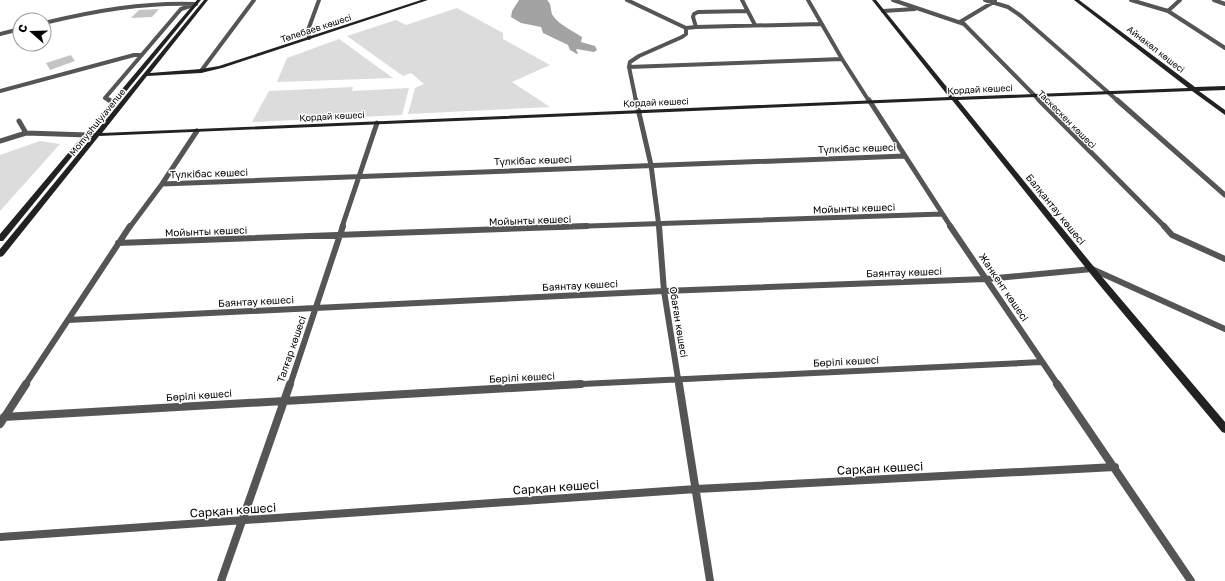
<svg xmlns="http://www.w3.org/2000/svg" width="1225" height="581" font-family="'Golos Text',sans-serif">
  <style>
    .green { fill: #dcdcdc }
    .water { fill: #a3a3a3 }
    .building { fill: #c4c4c4 }
    .lines { fill: none; stroke-linecap: round; stroke-linejoin: round }
    .street-far3 { stroke: #555; stroke-width: 4 }
    .street-far2 { stroke: #555; stroke-width: 5 }
    .street-far1 { stroke: #555; stroke-width: 6 }
    .street { stroke: #555; stroke-width: 8 }
    .secondary { fill: #222; fill-rule: evenodd }
    .labels { text-anchor: middle; dominant-baseline: central; stroke-width: 3; stroke-linejoin: round; paint-order: stroke }
    .far-street-label { font-size: 9px; fill: #000; stroke: #fff }
    .street-label { font-size: 10px; fill: #000; stroke: #fff }
    .near-street-label { font-size: 12px; fill: #000; stroke: #fff }
  </style>
  <rect width="100%" height="100%" fill="#fff"/>
  <!-- green -->
  <path class="green" d="M457,8L503,33V39L550,65L512,82L550,107L408,114L415,88L424,84L411,73L403,76L347,36L396,20L406,25Z
    M339,39L393,78L277,82L287,58Z
    M353,87L352,91L409,88L402,115L252,122L269,91Z
    M40,141L60,144L0,211V155Z"/>
  <!-- water -->
  <path class="water" d="M519,0H547C553,5 549,12 554,17C560,25 573,31 582,37L581,42L595,46L597,50L594,52L577,49L576,50L578,53L577,54L570,50L568,45L543,33L541,27L521,23L511,17L512,11Z"/>
  <!-- building -->
  <path class="building" d="M159,9L152,17L131,18L139,10Z
    M71,55L75,61L50,70L46,63Z"/>
  <g class="lines">
    <!-- street-far3 -->
    <path class="street-far3" d="M627,0L686,28
      M742,0L755,25
      M808,0L842,59L869,101
      M893,0L964,24L1040,101
      M985,0L1008,7L1021,16L1118,101
      M1131,0L1168,11L1225,48
      M1214,0L1225,4
      M883,11L915,9
      M1168,11L1180,0
      M960,22L995,1
      M44,23C94,11 144,2 196,4
      M696,27L821,24
      M0,34L20,29
      M309,38L308,30L319,0
      M629,67L842,59
      M201,71L254,0
      M0,91L134,55H142
      M110,101L105,98L181,9L196,4
      M636,101L629,67L630,62L639,56L682,37L686,34V28L696,27L693,17L694,14L698,12L747,11"/>
    <!-- street-far2 -->
    <path class="street-far2" d="M109,100L113,103
      M636,100L651,165L659,227
      M869,100L951,227
      M1039,100L1165,227
      M1117,100L1225,195
      M19,121L26,133
      M0,141L26,133L88,135
      M162,184L905,156
      M130,227L162,184L197,131
      M342,227L377,123
      M559,227L942,214"/>
    <!-- street-far1 -->
    <path class="street-far1" d="M659,226L664,291L679,385
      M950,226L1058,385
      M1164,226L1172,235L1225,259
      M118,243L587,226
      M68,320L664,291L986,279L1092,269L1225,329
      M25,385L130,226
      M290,385L343,226
      M561,385L1042,362"/>
    <!-- street -->
    <path class="street" d="M679,384L710,581
      M1057,384L1191,581
      M4,417L581,384
      M0,424L26,384
      M0,537L696,489L1115,467
      M221,581L290,384"/>
    <!-- secondary -->
    <path class="secondary" d="M197,0H201L92,133H95L204,0H208L150,73L201,69L219,66L421,0H428L222,68L201,73L147,76L102,133L949,97L872,0H876L955,97L1188,88L1074,0H1079L1195,87L1225,86V90L1199,91L1225,110V115L1192,91L958,100L1103,278L1225,422V433L1222,432L1097,282L952,100L99,136L3,256L0,257V249L92,137H88L3,241H0V234Z"/>
  </g>
  <g class="labels">
    <!-- far-street labels -->
    <g class="far-street-label">
      <text transform="translate(316 28) rotate(-18)">Төлебаев көшесі</text>
      <text transform="translate(1156 49) rotate(38)">Айнакөл көшесі</text>
      <text transform="translate(980 89) rotate(-3)">Қордай көшесі</text>
      <text transform="translate(656 102) rotate(-2)">Қордай көшесі</text>
      <text transform="translate(332 116) rotate(-3)">Қордай көшесі</text>
      <text transform="translate(1067 119) rotate(45)">Таскескен көшесі</text>
      <text transform="translate(97 122) rotate(-51)">Momyshuly avenue</text>
    </g>
    <!-- street labels -->
    <g class="street-label">
      <text transform="translate(857 148) rotate(-2)">Түлкібас көшесі</text>
      <text transform="translate(533 160) rotate(-2)">Түлкібас көшесі</text>
      <text transform="translate(209 173) rotate(-2)">Түлкібас көшесі</text>
      <text transform="translate(854 208) rotate(-2)">Мойынты көшесі</text>
      <text transform="translate(1056 209) rotate(51)">Балқантау көшесі</text>
      <text transform="translate(530 220) rotate(-2)">Мойынты көшесі</text>
      <text transform="translate(206 231) rotate(-2)">Мойынты көшесі</text>
      <text transform="translate(904 272) rotate(-2)">Баянтау көшесі</text>
      <text transform="translate(580 285) rotate(-3)">Баянтау көшесі</text>
      <text transform="translate(1004 287) rotate(56)">Жанкент көшесі</text>
      <text transform="translate(256 301) rotate(-3)">Баянтау көшесі</text>
      <text transform="translate(679 322) rotate(81)">Обаған көшесі</text>
      <text transform="translate(291 349) rotate(-71)">Талғар көшесі</text>
      <text transform="translate(846 361) rotate(-3)">Бөрілі көшесі</text>
      <text transform="translate(522 377) rotate(-3)">Бөрілі көшесі</text>
      <text transform="translate(199 395) rotate(-4)">Бөрілі көшесі</text>
    </g>
    <!-- near-street labels -->
    <g class="near-street-label">
      <text transform="translate(880 468) rotate(-3)">Сарқан көшесі</text>
      <text transform="translate(556 487) rotate(-4)">Сарқан көшесі</text>
      <text transform="translate(233 510) rotate(-4)">Сарқан көшесі</text>
    </g>
  </g>
  <!-- north arrow -->
  <g transform="translate(32 32) rotate(290)"><circle r="19" fill="#ffffff" stroke="#999999"/>
  <path d="M0-3L7 15L0 10L-7 15Z" fill="#000000"/>
  <text y="-6" font-size="11" font-weight="bold" text-anchor="middle" fill="#000000">С</text>
  </g>
</svg>
